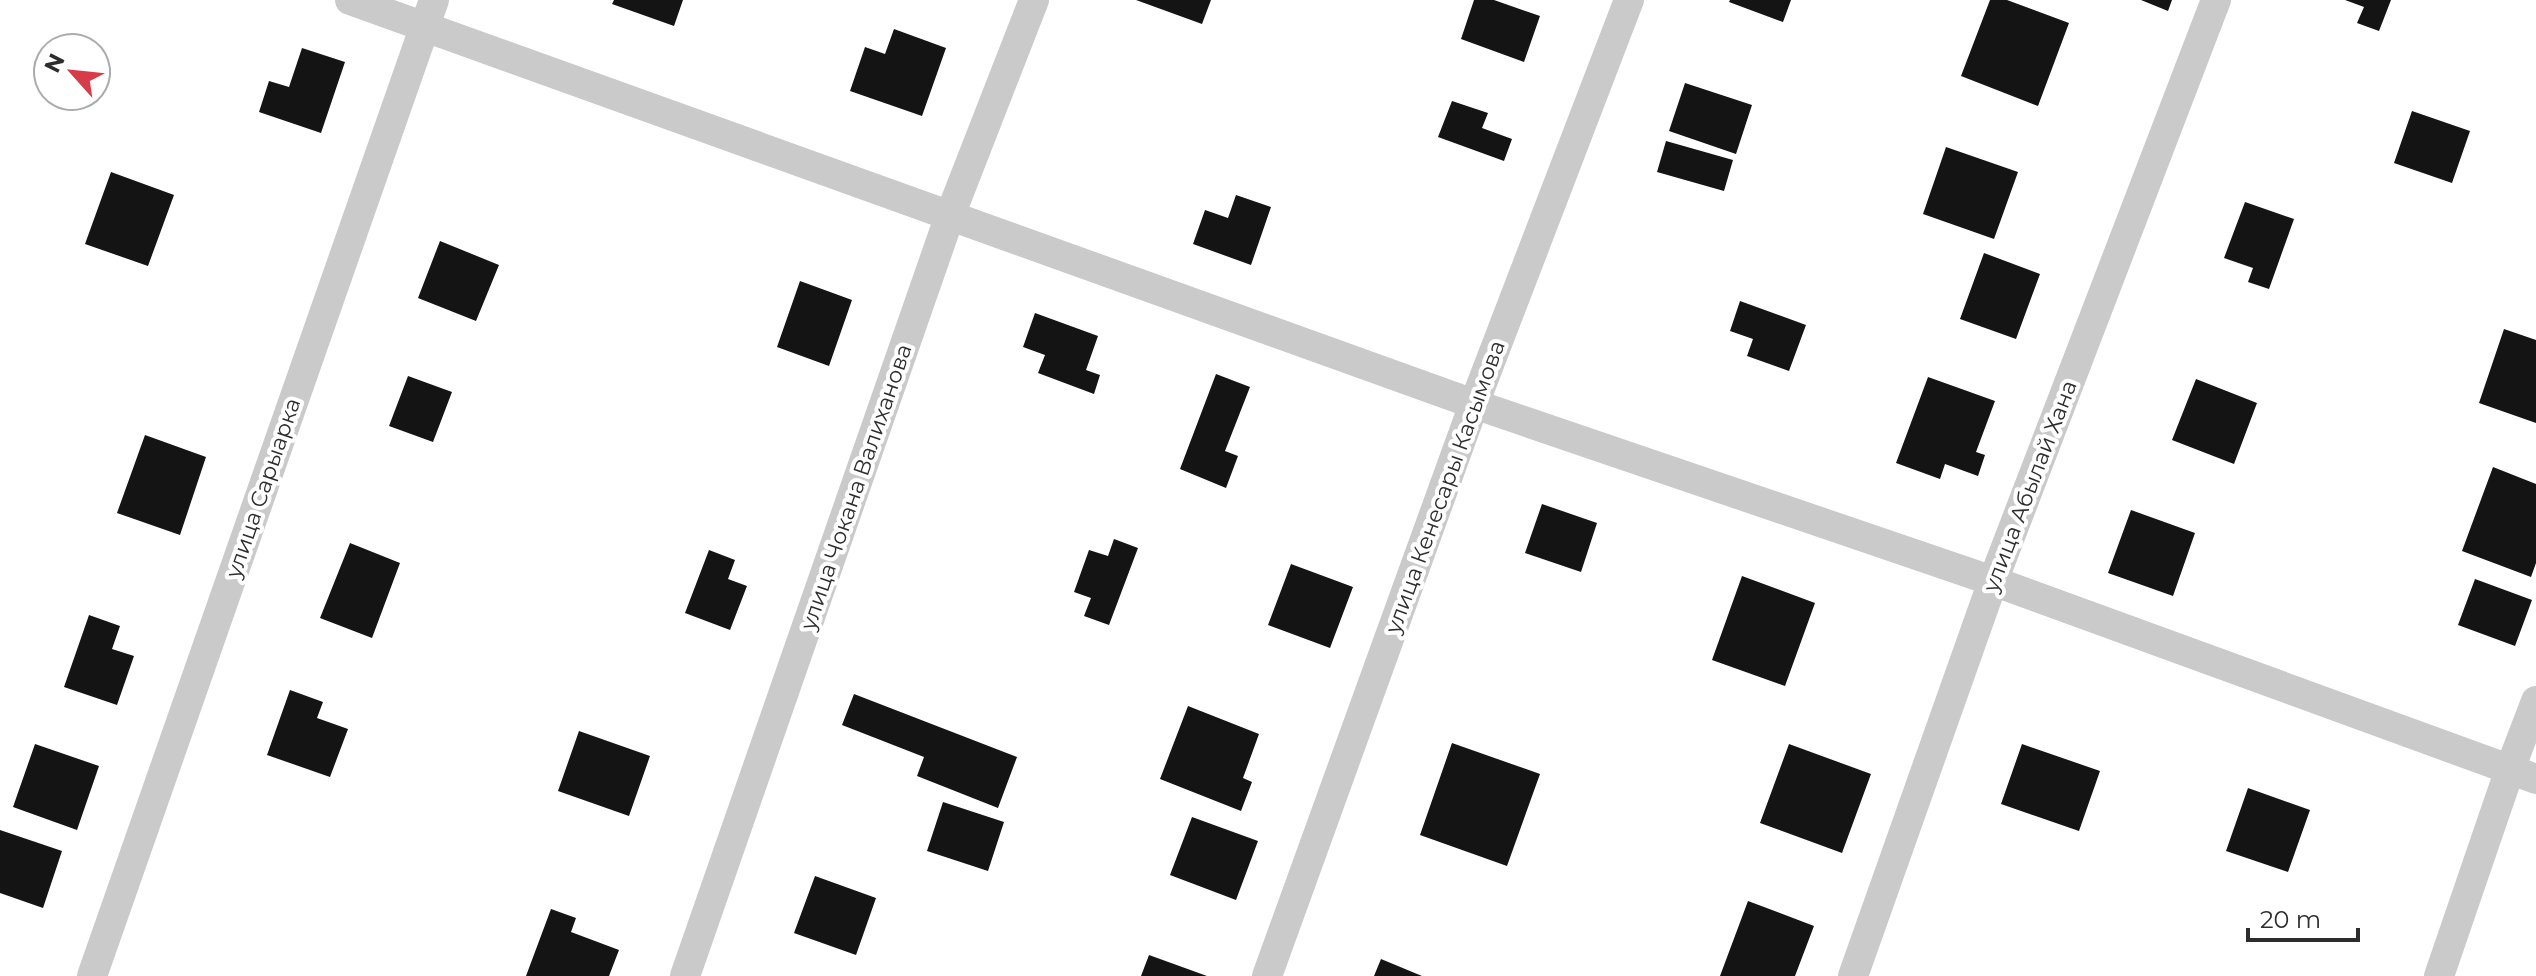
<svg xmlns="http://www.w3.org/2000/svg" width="2536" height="976" font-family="Montserrat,sans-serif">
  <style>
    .building { fill: #141414 }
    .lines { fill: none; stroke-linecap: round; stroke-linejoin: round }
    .street { stroke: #cacaca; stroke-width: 30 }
    .labels { text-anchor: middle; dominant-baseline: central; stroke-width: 8; stroke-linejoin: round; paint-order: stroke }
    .street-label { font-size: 22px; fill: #2d2d2d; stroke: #fff }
  </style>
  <rect width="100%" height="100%" fill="#fff"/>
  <!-- building -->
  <path class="building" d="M614,0H683L674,26L612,4Z
    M1136,0H1211L1202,24Z
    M1474,0H1494L1540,16L1524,62L1461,39Z
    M1730,0H1791L1783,22L1729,2Z
    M1990,0H2007L2069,23L2038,106L1961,76Z
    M2141,0H2172L2168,11Z
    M2345,0H2391L2379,31L2357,23L2364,7Z
    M894,29L946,48L922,116L850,91L865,47L885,54Z
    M302,48L345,62L321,133L259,112L269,81L289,87Z
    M1685,83L1752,105L1736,154L1669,131Z
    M1452,101L1488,113L1482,128L1512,139L1504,161L1438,137Z
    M2412,111L2470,131L2452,183L2394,163Z
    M1666,141L1733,160L1724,191L1657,172Z
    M1946,147L2018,172L1994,239L1923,214Z
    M111,172L174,195L148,266L85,244Z
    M1236,195L1271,207L1251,265L1193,244L1205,210L1228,218Z
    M2245,202L2294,219L2269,289L2248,282L2253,268L2224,258Z
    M440,241L499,265L476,321L418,298Z
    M1984,253L2040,274L2016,339L1960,319Z
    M800,281L852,300L829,366L777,347Z
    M1740,301L1806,325L1789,371L1747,356L1753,339L1730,331Z
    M1035,313L1098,336L1086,370L1100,375L1094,394L1038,373L1045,355L1023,347Z
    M2504,329L2536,340V423L2479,403Z
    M1216,374L1250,387L1225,451L1238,456L1226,488L1180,469Z
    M408,376L452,392L433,442L389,426Z
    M1928,377L1995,401L1976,452L1985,455L1978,476L1945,464L1940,479L1896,463Z
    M2196,379L2257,403L2234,464L2172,440Z
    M145,435L206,457L180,535L117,513Z
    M2493,467L2536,484V563L2531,577L2462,551Z
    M1542,504L1597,523L1581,572L1525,553Z
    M2131,510L2195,533L2173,596L2108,573Z
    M1114,539L1138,548L1109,625L1084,616L1091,598L1074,592L1089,550L1108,556Z
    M350,543L400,563L372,638L320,618Z
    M709,550L735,560L728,579L747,586L730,630L685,613Z
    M1291,564L1353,587L1330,648L1268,625Z
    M1742,576L1815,603L1785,686L1712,660Z
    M2475,579L2532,600L2515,646L2458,625Z
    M89,615L120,626L112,649L134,656L117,705L64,687Z
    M290,690L323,702L317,718L348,729L330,777L267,755Z
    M854,694L1017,757L998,808L917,776L924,757L842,725Z
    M1188,706L1259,734L1243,778L1252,782L1241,811L1160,779Z
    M579,731L650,756L629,816L558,791Z
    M1452,743L1540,774L1507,866L1420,835Z
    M35,744L99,766L77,830L13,807Z
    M1789,744L1871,774L1842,853L1760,823Z
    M2022,744L2100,771L2079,831L2001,804Z
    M2248,788L2310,810L2288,872L2226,851Z
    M943,802L1004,822L988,871L927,851Z
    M1192,817L1258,841L1236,900L1170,875Z
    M0,830L62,851L43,908L0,893Z
    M815,876L876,898L856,955L794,933Z
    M1748,901L1814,926L1795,976H1720Z
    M551,909L576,918L571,932L619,950L609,976H526Z
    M1149,955L1207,976H1141Z
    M1381,959L1422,976H1374Z"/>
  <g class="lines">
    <!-- street -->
    <path class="street" d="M350,0L1474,404L1993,581L2536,779
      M92,976L434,0
      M685,976L949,218L1034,0
      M1267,976L1474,404L1629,0
      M1853,976L1993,581L2216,0
      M2439,976L2510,769L2536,701"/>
  </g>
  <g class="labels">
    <!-- street labels -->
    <g class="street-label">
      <text transform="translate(2030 486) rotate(-69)">улица Абылай Хана</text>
      <text transform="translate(856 487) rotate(-71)">улица Чокана Валиханова</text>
      <text transform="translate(1445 487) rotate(-70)">улица Кенесары Касымова</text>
      <text transform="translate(263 488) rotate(-71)">улица Сарыарка</text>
    </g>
  </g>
  <!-- north arrow -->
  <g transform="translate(72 72) rotate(297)"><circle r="38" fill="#ffffff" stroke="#ababab" stroke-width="2"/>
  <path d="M0-6L14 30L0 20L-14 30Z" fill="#d63d49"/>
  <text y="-12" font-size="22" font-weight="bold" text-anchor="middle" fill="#2d2d2d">N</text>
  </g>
  <!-- scale -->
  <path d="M2248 928v12h110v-12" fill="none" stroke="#2d2d2d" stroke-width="4"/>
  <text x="2260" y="928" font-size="24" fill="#2d2d2d" stroke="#ffffff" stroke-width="6" paint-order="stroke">20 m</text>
</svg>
